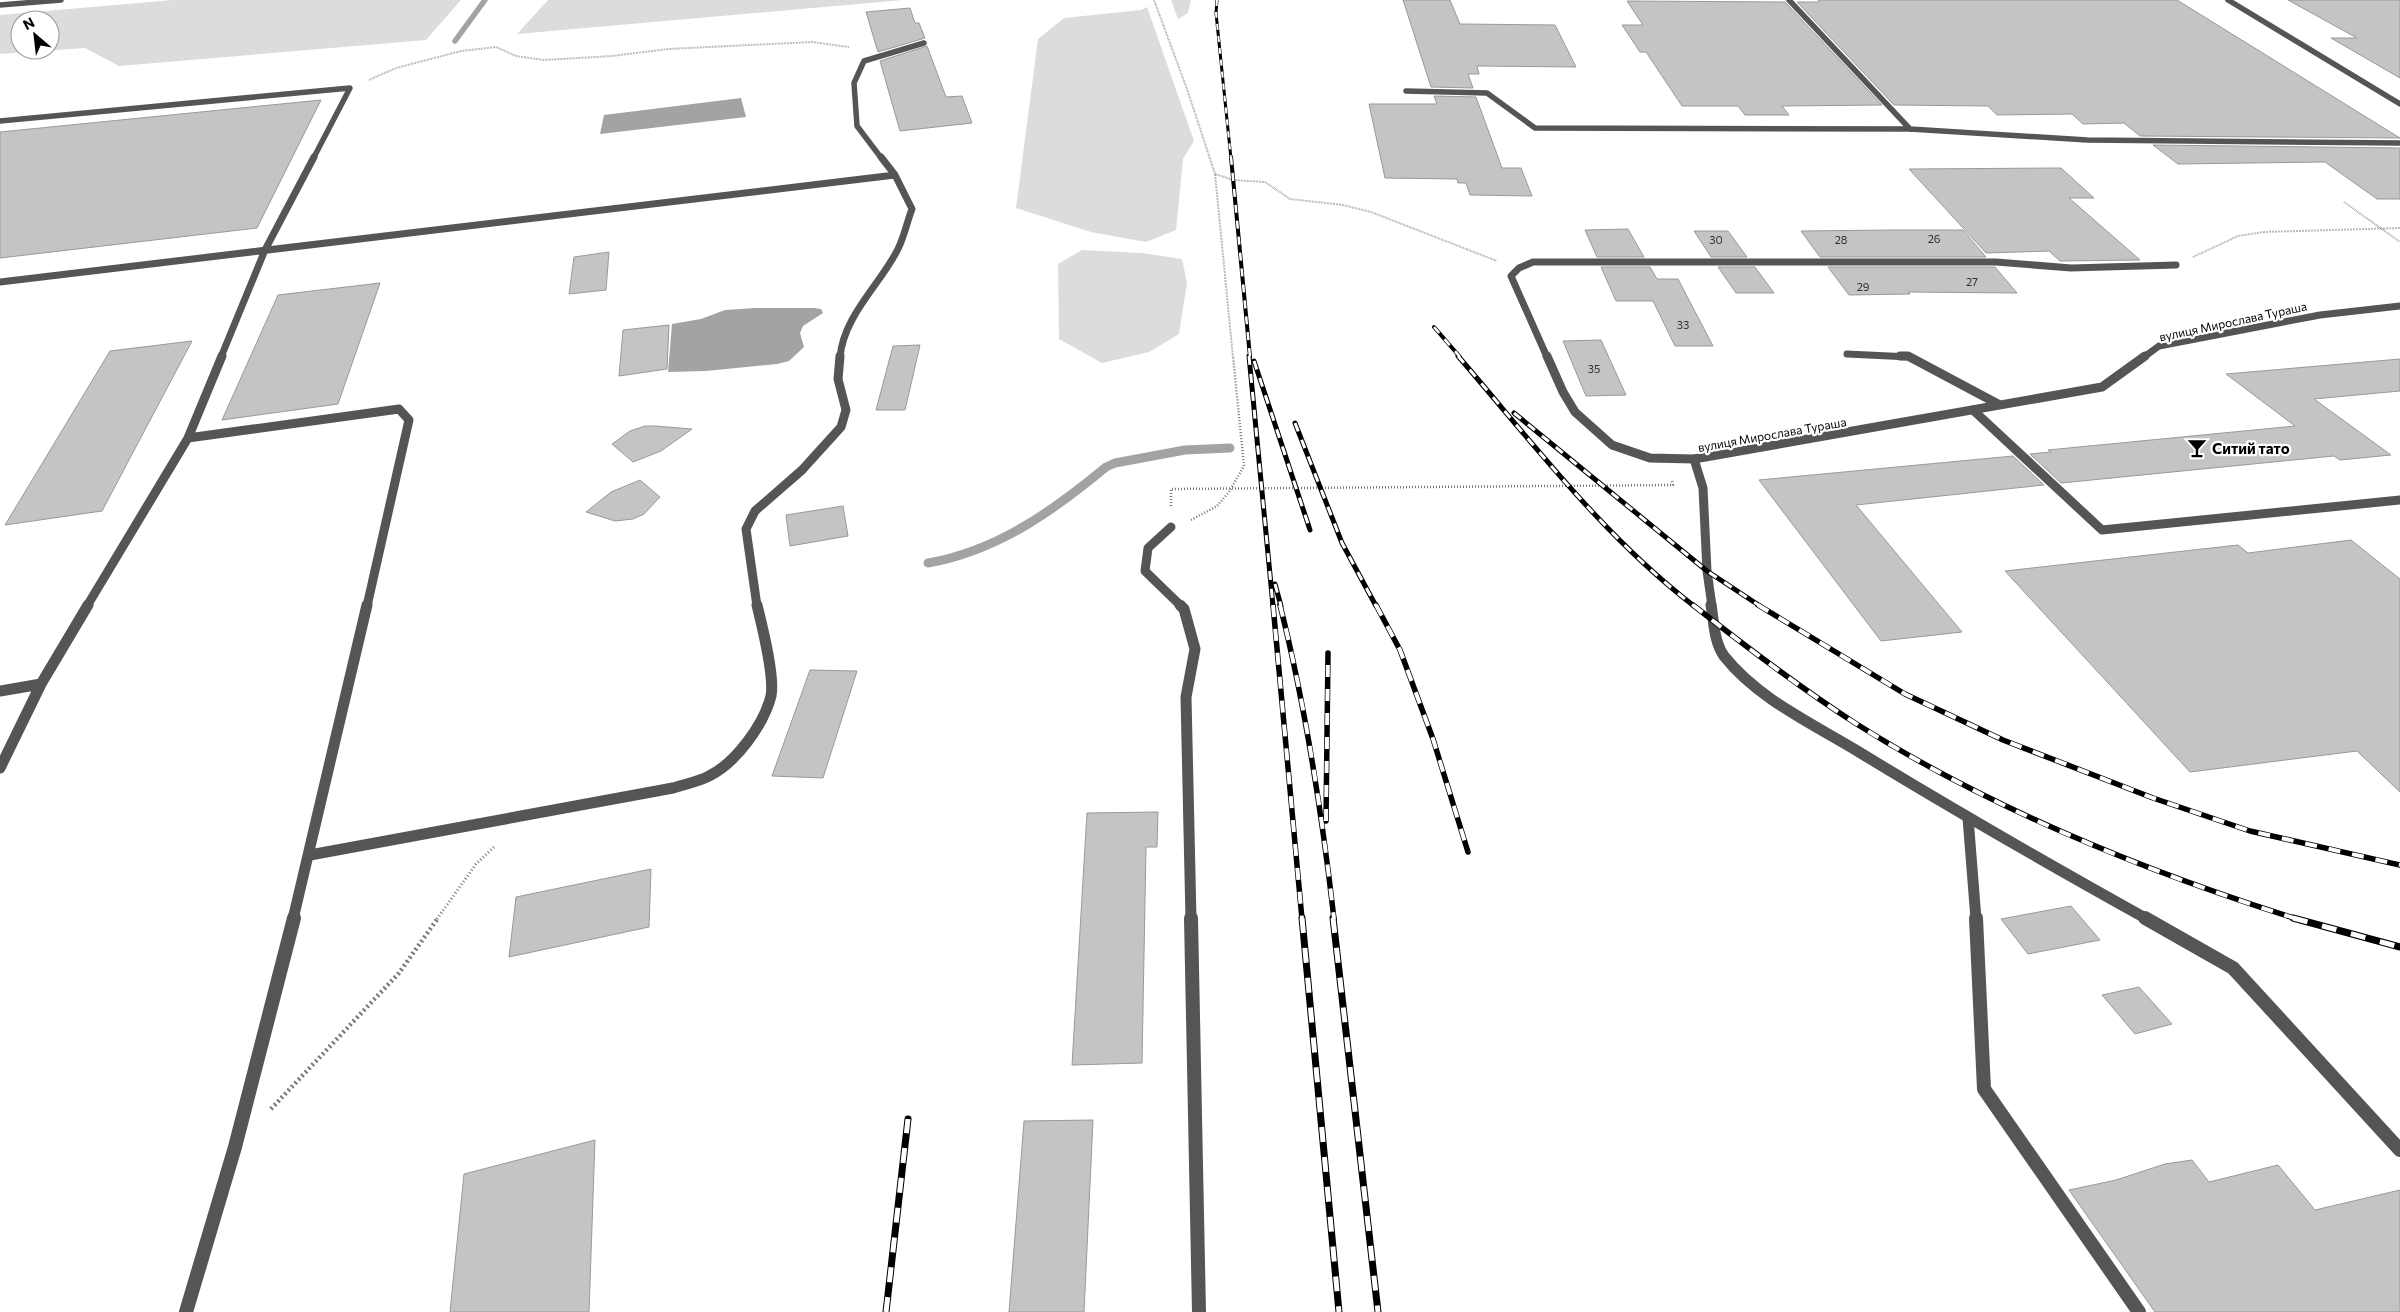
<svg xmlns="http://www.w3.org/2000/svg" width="2400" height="1312" font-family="Commissioner,sans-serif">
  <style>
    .green { fill: #dcdcdc; fill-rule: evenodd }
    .water { fill: #a3a3a3 }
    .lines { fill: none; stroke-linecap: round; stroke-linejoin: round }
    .stream-far1 { stroke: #a3a3a3; stroke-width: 5.5 }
    .stream { stroke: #a3a3a3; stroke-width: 9 }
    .building { fill: #c4c4c4; stroke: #999 }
    .path-far3 { stroke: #777; stroke-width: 2; stroke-dasharray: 0.5 1; stroke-linecap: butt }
    .path-far2 { stroke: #777; stroke-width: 2.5; stroke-dasharray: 1 2; stroke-linecap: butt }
    .path-far1 { stroke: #777; stroke-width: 3; stroke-dasharray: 1 2.5; stroke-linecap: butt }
    .path { stroke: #777; stroke-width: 4.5; stroke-dasharray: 2 3; stroke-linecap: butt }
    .lane-far4 { stroke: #555; stroke-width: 5.5 }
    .lane-far3 { stroke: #555; stroke-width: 7 }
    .lane-far2 { stroke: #555; stroke-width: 9 }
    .lane-far1 { stroke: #555; stroke-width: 11 }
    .lane { stroke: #555; stroke-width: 14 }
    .street-far3 { stroke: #555; stroke-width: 7 }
    .street-far2 { stroke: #555; stroke-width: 9 }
    .street-far1 { stroke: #555; stroke-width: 11 }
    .street { stroke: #555; stroke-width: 14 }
    .rail-far4-casing { stroke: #000; stroke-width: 3 }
    .rail-far3-casing { stroke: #000; stroke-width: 4 }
    .rail-far2-casing { stroke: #000; stroke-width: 5 }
    .rail-far1-casing { stroke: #000; stroke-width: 5.5 }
    .rail-casing { stroke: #000; stroke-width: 7 }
    .rail-far4 { stroke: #fff; stroke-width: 2; stroke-dasharray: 6; stroke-linecap: butt }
    .rail-far3 { stroke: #fff; stroke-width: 2.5; stroke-dasharray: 8; stroke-linecap: butt }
    .rail-far2 { stroke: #fff; stroke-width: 3; stroke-dasharray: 9; stroke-linecap: butt }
    .rail-far1 { stroke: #fff; stroke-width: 4; stroke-dasharray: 12; stroke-linecap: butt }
    .rail { stroke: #fff; stroke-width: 5; stroke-dasharray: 15; stroke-linecap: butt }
    .labels { text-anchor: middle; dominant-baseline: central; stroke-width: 4.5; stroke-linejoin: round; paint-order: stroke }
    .far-number-label { font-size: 11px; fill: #313131 }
    .far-street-label { font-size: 12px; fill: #000; stroke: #fff }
    .poi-label { font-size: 15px; font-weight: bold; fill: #000; stroke: #fff; text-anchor: start }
  </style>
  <rect width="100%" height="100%" fill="#fff"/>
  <!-- green -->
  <path class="green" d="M173,0H461L426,40L119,66L85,48L0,54V15ZM20,20H50V50H20Z
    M548,0H903L517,34Z
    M1171,0H1191L1188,13L1178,19Z
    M1147,7L1194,141L1183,159L1176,230L1146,242L1091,232L1016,208L1038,39L1064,18L1141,10Z
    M1082,250L1142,253L1182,259L1187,283L1179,334L1149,352L1102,363L1059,339L1058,264Z"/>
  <!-- water -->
  <path class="water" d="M741,98L746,117L600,134L604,115Z
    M755,308H814L821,309L823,313L803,326L800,333L804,347L789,361L777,364L706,371L668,372L672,324L701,319L725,310Z"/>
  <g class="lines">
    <!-- stream-far1 -->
    <path class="stream-far1" d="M455,41L485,0"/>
    <!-- stream -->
    <path class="stream" d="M928,563C997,551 1053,511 1106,467L1115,463L1185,450L1230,448"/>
  </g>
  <!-- building -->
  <path class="building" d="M1403,0H1450L1460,24L1555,25L1576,67L1477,66L1479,74H1468L1473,88L1431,87Z
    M1818,0H2177L2400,138L2140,136L2124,123L2083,124L2072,114L1997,115L1988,106L1894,105L1797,2H1819Z
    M2288,0H2400V78L2331,38H2357Z
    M1627,1L1785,2L1882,105L1782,106L1789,115H1745L1738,106H1682L1646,52H1640L1622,25H1643Z
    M910,8L915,23H919L925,38L878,52L866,12Z
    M927,46L946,97L962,96L972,123L900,131L880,61Z
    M1434,96L1476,97L1502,168H1521L1532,196L1470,195L1466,183H1458L1457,179L1385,178L1369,104H1437Z
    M321,100L257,228L0,258V132Z
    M2153,145L2400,148V199H2377L2325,162L2178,164Z
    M2061,168L2094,198H2069L2140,260L2060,261L2049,251L1986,253L1909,169Z
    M1628,229L1644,257H1597L1585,230Z
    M1892,230H1963L1986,257H1820L1801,231Z
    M1694,231H1728L1747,257H1711Z
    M609,252L606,290L569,294L574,257Z
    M1601,267H1650L1657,279H1678L1713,346H1675L1653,301H1616Z
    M1718,267H1755L1774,293H1736Z
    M1828,267H1995L2017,293L1908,292L1910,294L1849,295Z
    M380,283L338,404L222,420L278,295Z
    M669,325L667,369L619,376L623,330Z
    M1601,340L1626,395L1586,396L1563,341Z
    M192,341L102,511L5,525L110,351Z
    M920,345L905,410H876L893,346Z
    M2400,359V391L2314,399L2391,455L2340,460L2334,456L2061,483L2030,454L2051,452L2048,450L2295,426L2226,374Z
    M645,426H655L692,429L661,451L633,462L612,444L630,431Z
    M2013,456L2044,485L1856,505L1962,632L1881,641L1759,480Z
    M640,480L660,497L644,514L633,519L615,521L586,512L611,492Z
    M843,506L848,536L790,546L786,515Z
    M2351,540L2400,579V792L2357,751L2190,772L2005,571L2238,545L2248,553Z
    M810,670L857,671L823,778L772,776Z
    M1158,812L1157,847H1146L1142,1063L1072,1065L1087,813Z
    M651,869L649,927L509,957L516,897Z
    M2071,906L2100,940L2028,954L2001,919Z
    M2139,987L2172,1024L2135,1034L2102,995Z
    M1093,1120L1084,1312H1009L1024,1121Z
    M595,1140L589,1312H450L464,1174Z
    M2192,1160L2209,1182L2278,1165L2315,1210L2400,1190V1312H2155L2069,1190L2116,1180L2165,1164Z"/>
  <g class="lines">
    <!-- path-far3 -->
    <path class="path-far3" d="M1154,0L1187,89L1215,174L1233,180L1265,182L1290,199L1343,205L1371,212L1497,261
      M369,80L396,68L461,51L496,47L516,56L544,60L612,56L668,49L812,42L849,47
      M1215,174L1233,357
      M2344,202L2400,242
      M2193,257L2238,236L2264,232L2400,228"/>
    <!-- path-far2 -->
    <path class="path-far2" d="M1171,506V489L1673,485L1672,481
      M1191,520L1217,506L1229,492L1244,466L1233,356"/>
    <!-- path-far1 -->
    <path class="path-far1" d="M437,919L476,864L495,846"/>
    <!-- path -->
    <path class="path" d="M271,1109L399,973L438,918"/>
    <!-- lane-far4 -->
    <path class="lane-far4" d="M1789,0L1910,129
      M2228,0L2400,104
      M0,5L61,0
      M1406,91L1487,93L1535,128L1910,129L2087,140L2400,143
      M0,121L350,88L313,159
      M882,159L857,126L854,83L864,61L924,43"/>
    <!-- lane-far3 -->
    <path class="lane-far3" d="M881,157L895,175
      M0,282L895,175L912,209C907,222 904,237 898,249C880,285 844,315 840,357
      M1847,354L1910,357
      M221,357L265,250L314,157"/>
    <!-- lane-far2 -->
    <path class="lane-far2" d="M1900,356H1908L1998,404
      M1973,410L2102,530L2400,500
      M188,438L399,409L409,420L367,606
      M1694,459L1703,488L1707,571L1712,606
      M87,606L188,438L222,356
      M757,606L746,529L755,511L802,470L841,427L846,410L838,379L840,356"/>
    <!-- lane-far1 -->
    <path class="lane-far1" d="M1711,605C1714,622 1714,642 1724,656C1758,699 1813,724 1859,752C1954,810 2050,865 2147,919
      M0,691L41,684
      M0,768L41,684L88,605
      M1968,818L1976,919
      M310,855L673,788C685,784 698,782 709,776C736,763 764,724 771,696C775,676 762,626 757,605
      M293,919L367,605"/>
    <!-- lane -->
    <path class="lane" d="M1976,918L1984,1089L2139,1312
      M2145,918L2233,968L2400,1150
      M186,1312L235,1147L294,918"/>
    <!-- street-far3 -->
    <path class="street-far3" d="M1547,357L1511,276L1519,268L1533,262H1996L2071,268L2176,265
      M2144,357L2159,346L2320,315L2400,306"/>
    <!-- street-far2 -->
    <path class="street-far2" d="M1547,356L1563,392L1575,412L1612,445L1650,458L1694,459L2102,387L2145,356
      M1171,527L1148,548L1145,571L1181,606"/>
    <!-- street-far1 -->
    <path class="street-far1" d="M1180,605L1184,609L1195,649L1186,697L1191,919"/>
    <!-- street -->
    <path class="street" d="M1191,918L1199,1312"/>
    <defs>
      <path id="rail-far4" d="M1217,0L1216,13L1231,159"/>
      <path id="rail-far3" d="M1231,157L1250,357
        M1434,327L1460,357"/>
      <path id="rail-far2" d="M1249,356L1273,606
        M1458,356C1533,443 1603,536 1694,606
        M1254,361L1310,530
        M1514,413L1707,571L1760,606
        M1295,423L1342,543L1376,606
        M1275,584L1281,606"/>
      <path id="rail-far1" d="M1273,605L1302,919
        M1280,605C1306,708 1322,814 1334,919
        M1376,605L1400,650L1433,739L1468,852
        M1693,605C1745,646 1799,687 1855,723C1991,809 2144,871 2297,919
        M1758,605L1905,694L2003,740L2153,798L2250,831L2400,865
        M1326,821L1328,653"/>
      <path id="rail" d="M1302,918L1339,1312
        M1333,918L1378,1312
        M2293,918L2400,947
        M886,1312L908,1119"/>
    </defs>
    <!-- rail-far4 casing -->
    <use href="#rail-far4" class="rail-far4-casing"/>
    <!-- rail-far3 casing -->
    <use href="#rail-far3" class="rail-far3-casing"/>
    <!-- rail-far2 casing -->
    <use href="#rail-far2" class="rail-far2-casing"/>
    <!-- rail-far1 casing -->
    <use href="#rail-far1" class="rail-far1-casing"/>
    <!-- rail casing -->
    <use href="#rail" class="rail-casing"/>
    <!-- rail-far4 -->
    <use href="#rail-far4" class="rail-far4"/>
    <!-- rail-far3 -->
    <use href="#rail-far3" class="rail-far3"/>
    <!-- rail-far2 -->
    <use href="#rail-far2" class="rail-far2"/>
    <!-- rail-far1 -->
    <use href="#rail-far1" class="rail-far1"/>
    <!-- rail -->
    <use href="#rail" class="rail"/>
  </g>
  <!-- icons -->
  <defs>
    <symbol id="bar-bare" viewBox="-9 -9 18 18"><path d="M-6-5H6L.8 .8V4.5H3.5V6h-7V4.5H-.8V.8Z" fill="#000" stroke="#fff" stroke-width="2.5" paint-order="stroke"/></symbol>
  </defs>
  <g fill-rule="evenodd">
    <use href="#bar-bare" x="2183" y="434" width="28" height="28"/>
  </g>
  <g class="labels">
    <!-- far-number labels -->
    <g class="far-number-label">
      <text x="1934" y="238">26</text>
      <text x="1716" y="239">30</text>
      <text x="1841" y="239">28</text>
      <text x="1972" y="281">27</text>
      <text x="1863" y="286">29</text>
      <text x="1683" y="324">33</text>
      <text x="1594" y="368">35</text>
    </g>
    <!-- far-street labels -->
    <g class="far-street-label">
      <text transform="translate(2233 321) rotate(-12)">вулиця Мирослава Тураша</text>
      <text transform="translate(1772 434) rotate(-10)">вулиця Мирослава Тураша</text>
    </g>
    <!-- poi labels -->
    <g class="poi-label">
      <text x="2212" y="448">Ситий тато</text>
    </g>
  </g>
  <!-- north arrow -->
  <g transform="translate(35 35) rotate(332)"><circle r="24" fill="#ffffff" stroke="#999999"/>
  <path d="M0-4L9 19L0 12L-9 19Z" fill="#000000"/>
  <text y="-8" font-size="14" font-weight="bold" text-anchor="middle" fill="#000000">N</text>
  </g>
</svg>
